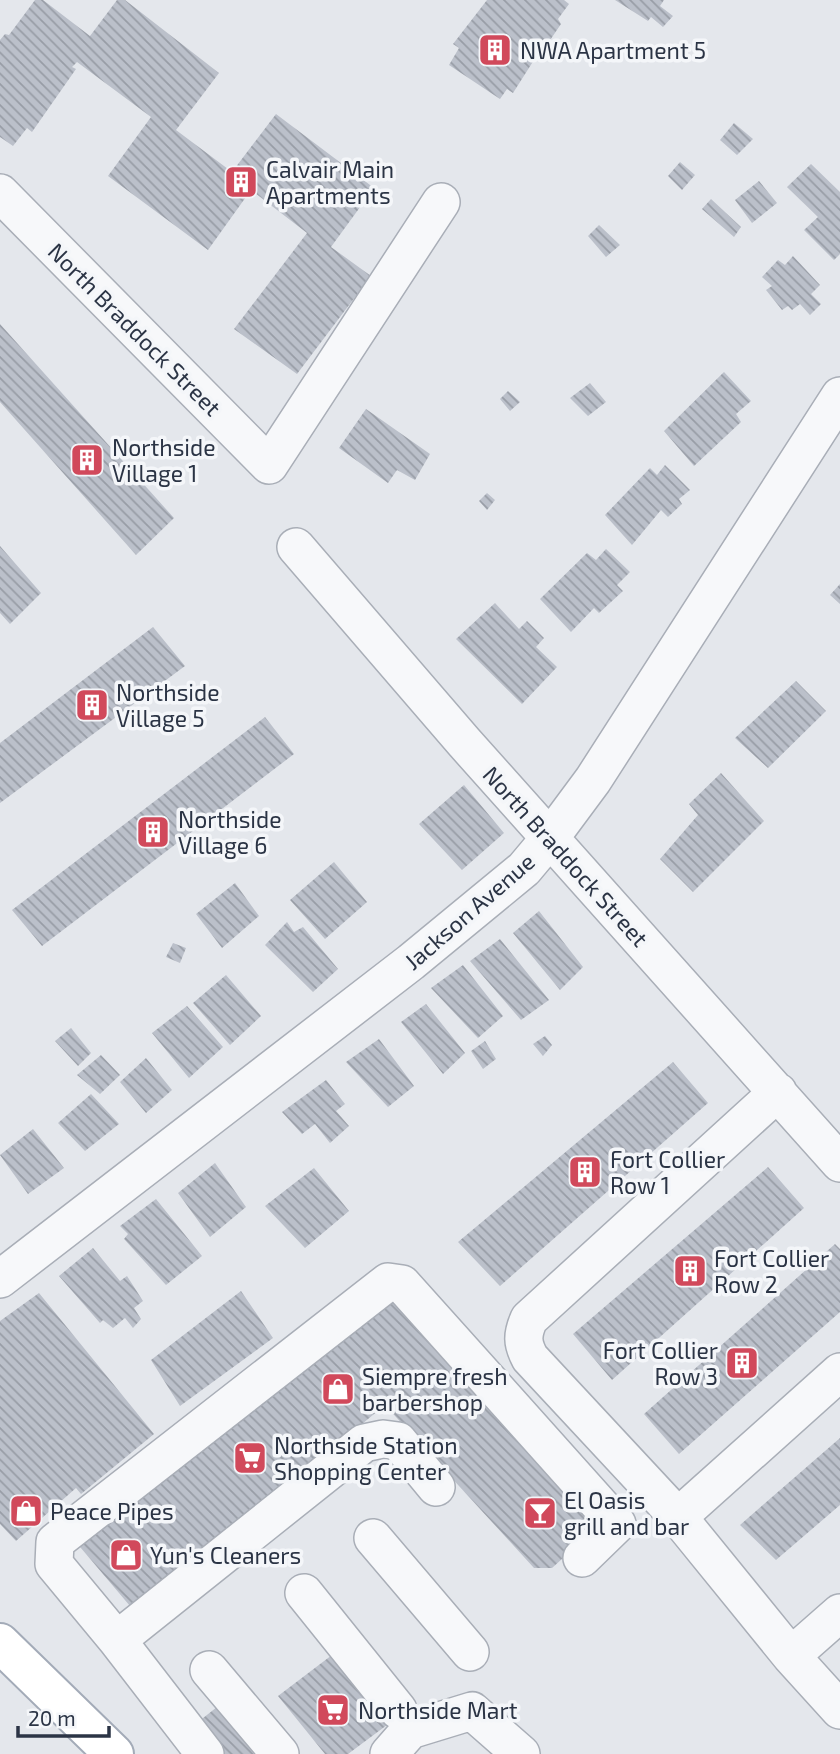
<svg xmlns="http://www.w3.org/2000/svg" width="840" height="1754" font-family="'Exo 2',sans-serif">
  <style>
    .building { fill: url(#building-back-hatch) }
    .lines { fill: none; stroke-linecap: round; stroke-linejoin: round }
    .minor-casing { stroke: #a9aeb7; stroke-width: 40 }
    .major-casing { stroke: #a3abb8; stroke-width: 42 }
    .minor { stroke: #f7f8fa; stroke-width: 37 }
    .major { stroke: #fff; stroke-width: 38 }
    .labels { text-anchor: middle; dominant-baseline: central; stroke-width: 7; stroke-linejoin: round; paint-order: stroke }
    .poi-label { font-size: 23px; fill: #2b3445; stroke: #f4f6f9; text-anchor: start }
    .street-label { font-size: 23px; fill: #2b3445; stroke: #f4f6f9 }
  </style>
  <defs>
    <pattern id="building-back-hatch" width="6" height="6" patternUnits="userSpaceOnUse" patternTransform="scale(1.75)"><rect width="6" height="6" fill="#bbc0ca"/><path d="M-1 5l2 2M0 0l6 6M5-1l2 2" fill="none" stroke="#989da6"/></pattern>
  </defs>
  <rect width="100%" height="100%" fill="#e4e7ec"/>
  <!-- building -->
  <path class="building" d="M35,0H43L90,36L117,0H125L219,73L176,130L232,172L276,114L374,188L331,247L371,276L297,374L234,329L307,233L251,190L208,250L108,176L151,117L77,62L72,67L76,69L32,132L27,128L13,146L0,137V40L5,34L9,35Z
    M487,0H564L569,4L558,19L561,24L542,52L535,48L528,56L534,60L513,93L507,89L500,99L449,65L459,48L453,44Z
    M615,0H664L660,6L673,16L663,27L651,17L648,21Z
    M734,123L753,139L737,155L720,140Z
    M680,162L695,175L682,190L668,176Z
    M811,164L840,192V254L834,260L804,230L818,217L787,187Z
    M759,181L777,203L752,223L735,200Z
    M711,199L741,227L734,237L702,209Z
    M599,225L620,245L606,257L588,236Z
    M793,256L820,285L811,294L821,304L810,315L800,304L792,310L788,306L782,310L766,290L772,286L762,277L778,260L785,265Z
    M0,324L174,518L136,555L0,402Z
    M724,372L751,401L736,414L741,422L694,466L664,431Z
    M590,383L606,402L588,416L570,398Z
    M508,391L520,402L510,411L500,399Z
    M366,409L430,454L415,480L397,470L388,483L339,448Z
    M665,465L690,490L679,499L682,504L668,517L661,510L632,545L605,515L650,468L657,475Z
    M487,493L495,500L487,510L479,501Z
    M0,546L41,593L10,624L0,613Z
    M606,549L630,572L617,585L623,591L599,613L594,608L571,632L540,599L587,553L596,560Z
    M840,584V604L830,595Z
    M495,603L519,629L527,621L544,638L536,647L557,667L522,704L456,639Z
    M153,627L185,666L0,803V743Z
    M796,681L826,711L768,768L735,738Z
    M265,717L294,754L42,946L12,910Z
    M721,773L764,821L693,892L660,859L698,815L689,804Z
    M464,785L504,833L462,870L419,824Z
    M334,862L367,902L325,939L290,900Z
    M235,883L259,916L222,948L196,914Z
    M539,911L583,967L560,990L513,933Z
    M287,922L294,932L303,927L338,969L313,992L265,945Z
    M500,939L549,1000L521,1020L470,961Z
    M173,943L186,948L180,963L166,957Z
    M463,965L503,1016L478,1038L431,988Z
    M226,975L261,1016L230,1045L193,1003Z
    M426,1004L465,1053L443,1074L401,1022Z
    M187,1006L223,1047L189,1078L152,1033Z
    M71,1028L91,1053L78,1066L55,1041Z
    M545,1036L552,1045L543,1056L533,1044Z
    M379,1039L414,1086L388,1107L346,1062Z
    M485,1041L496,1059L483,1069L471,1051Z
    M101,1055L120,1075L100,1094L77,1075Z
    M146,1058L172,1090L146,1113L120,1082Z
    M673,1062L708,1103L500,1286L458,1242Z
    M326,1080L345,1104L336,1111L349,1126L330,1143L315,1124L302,1134L282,1112Z
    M91,1094L119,1124L85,1151L58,1123Z
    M33,1129L64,1168L28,1194L0,1155Z
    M215,1163L246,1207L210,1237L178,1193Z
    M768,1167L804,1208L612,1380L573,1334Z
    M314,1168L349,1211L305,1248L265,1206Z
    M156,1199L202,1256L166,1285L124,1239L128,1234L120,1226Z
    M835,1244L840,1249V1312L679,1454L644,1414Z
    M93,1248L120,1281L127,1276L143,1301L134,1308L141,1319L133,1328L125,1318L113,1328L103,1320L100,1323L59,1276Z
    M241,1291L273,1338L180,1406L151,1360Z
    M39,1293L154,1434L81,1494L76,1488L16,1541L0,1524V1321Z
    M384,1300H406L602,1523L552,1568H534L385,1405L345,1438L130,1606L75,1541Z
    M840,1438V1505L776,1560L740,1525Z
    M332,1655L387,1725L348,1754H325L278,1696Z
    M217,1707L254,1754H212L193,1726Z"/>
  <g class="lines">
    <defs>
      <path id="minor" d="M0,193L269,465L441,202
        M296,547L464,742L840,1163
        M778,1092L529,1319C522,1335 522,1343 530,1358L678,1517L791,1656L840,1710
        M0,1279L411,962L524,869L550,838L593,780L840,396
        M678,1517L840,1372
        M373,1538L470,1652
        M304,1593L398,1710
        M117,1640L54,1564L55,1542L388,1282L402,1284L617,1524L582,1558
        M791,1656L840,1613
        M209,1670L280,1754
        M205,1754L117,1640L364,1443L383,1439L398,1441L436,1487
        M389,1754L410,1730L472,1711L521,1754"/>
      <path id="major" d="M0,1643L114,1754"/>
    </defs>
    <!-- minor casing -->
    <use href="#minor" class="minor-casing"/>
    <!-- major casing -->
    <use href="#major" class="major-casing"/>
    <!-- minor -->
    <use href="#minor" class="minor"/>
    <!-- major -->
    <use href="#major" class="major"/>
  </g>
  <!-- icons -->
  <defs>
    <symbol id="building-square" viewBox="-11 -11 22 22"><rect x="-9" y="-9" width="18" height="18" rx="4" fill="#d1495b" stroke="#f4f6f9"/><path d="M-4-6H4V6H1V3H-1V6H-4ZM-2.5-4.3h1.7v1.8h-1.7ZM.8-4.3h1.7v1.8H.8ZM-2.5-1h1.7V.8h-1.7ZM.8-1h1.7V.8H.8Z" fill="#fff"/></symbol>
    <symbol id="shop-square" viewBox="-11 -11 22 22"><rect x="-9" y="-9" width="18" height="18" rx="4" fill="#d1495b" stroke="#f4f6f9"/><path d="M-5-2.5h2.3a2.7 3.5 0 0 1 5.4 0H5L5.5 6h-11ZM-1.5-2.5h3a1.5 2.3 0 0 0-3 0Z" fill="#fff"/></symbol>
    <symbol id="supermarket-square" viewBox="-11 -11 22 22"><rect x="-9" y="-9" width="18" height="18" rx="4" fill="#d1495b" stroke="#f4f6f9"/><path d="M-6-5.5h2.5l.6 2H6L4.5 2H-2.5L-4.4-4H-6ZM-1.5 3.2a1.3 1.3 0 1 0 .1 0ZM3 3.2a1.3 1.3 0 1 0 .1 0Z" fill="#fff"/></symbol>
    <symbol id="bar-square" viewBox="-11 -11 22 22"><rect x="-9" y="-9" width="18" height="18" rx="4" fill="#d1495b" stroke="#f4f6f9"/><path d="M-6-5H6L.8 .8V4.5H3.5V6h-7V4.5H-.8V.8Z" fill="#fff"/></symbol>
  </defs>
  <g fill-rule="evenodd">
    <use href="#building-square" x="476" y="31" width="38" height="38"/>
    <use href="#building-square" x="222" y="163" width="38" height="38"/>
    <use href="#building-square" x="68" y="441" width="38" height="38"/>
    <use href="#building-square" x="73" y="686" width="38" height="38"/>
    <use href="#building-square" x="134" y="813" width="38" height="38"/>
    <use href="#building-square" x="566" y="1153" width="38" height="38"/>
    <use href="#building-square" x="671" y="1252" width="38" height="38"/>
    <use href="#building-square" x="723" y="1344" width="38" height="38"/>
    <use href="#shop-square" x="319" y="1370" width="38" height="38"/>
    <use href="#supermarket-square" x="231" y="1439" width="38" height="38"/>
    <use href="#shop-square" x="7" y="1492" width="38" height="38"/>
    <use href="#bar-square" x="521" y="1494" width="38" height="38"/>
    <use href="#shop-square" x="107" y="1536" width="38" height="38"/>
    <use href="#supermarket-square" x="314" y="1691" width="38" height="38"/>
  </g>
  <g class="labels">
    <!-- poi labels -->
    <g class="poi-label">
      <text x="520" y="50">NWA Apartment 5</text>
      <text x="266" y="169">Calvair Main<tspan x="266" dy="26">Apartments</tspan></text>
      <text x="112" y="447">Northside<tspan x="112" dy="26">Village 1</tspan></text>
      <text x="116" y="692">Northside<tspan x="116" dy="26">Village 5</tspan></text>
      <text x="178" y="819">Northside<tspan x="178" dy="26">Village 6</tspan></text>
      <text x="610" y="1159">Fort Collier<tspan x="610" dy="26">Row 1</tspan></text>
      <text x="714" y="1258">Fort Collier<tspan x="714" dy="26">Row 2</tspan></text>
      <text x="718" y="1350" text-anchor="end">Fort Collier<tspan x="718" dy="26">Row 3</tspan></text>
      <text x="362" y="1376">Siempre fresh<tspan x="362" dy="26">barbershop</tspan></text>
      <text x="274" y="1445">Northside Station<tspan x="274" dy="26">Shopping Center</tspan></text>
      <text x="564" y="1500">El Oasis<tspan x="564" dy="26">grill and bar</tspan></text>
      <text x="50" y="1511">Peace Pipes</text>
      <text x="150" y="1555">Yun's Cleaners</text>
      <text x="358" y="1710">Northside Mart</text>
    </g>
    <!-- street labels -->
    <g class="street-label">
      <text transform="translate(135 329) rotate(45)">North Braddock Street</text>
      <text transform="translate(566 856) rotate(48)">North Braddock Street</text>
      <text transform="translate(469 911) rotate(-41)">Jackson Avenue</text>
    </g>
  </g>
  <!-- scale -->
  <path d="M18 1726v10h91v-10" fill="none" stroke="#2b3445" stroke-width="3.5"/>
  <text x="28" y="1726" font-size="21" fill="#2b3445" stroke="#f4f6f9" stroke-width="5" paint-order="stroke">20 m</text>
</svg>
